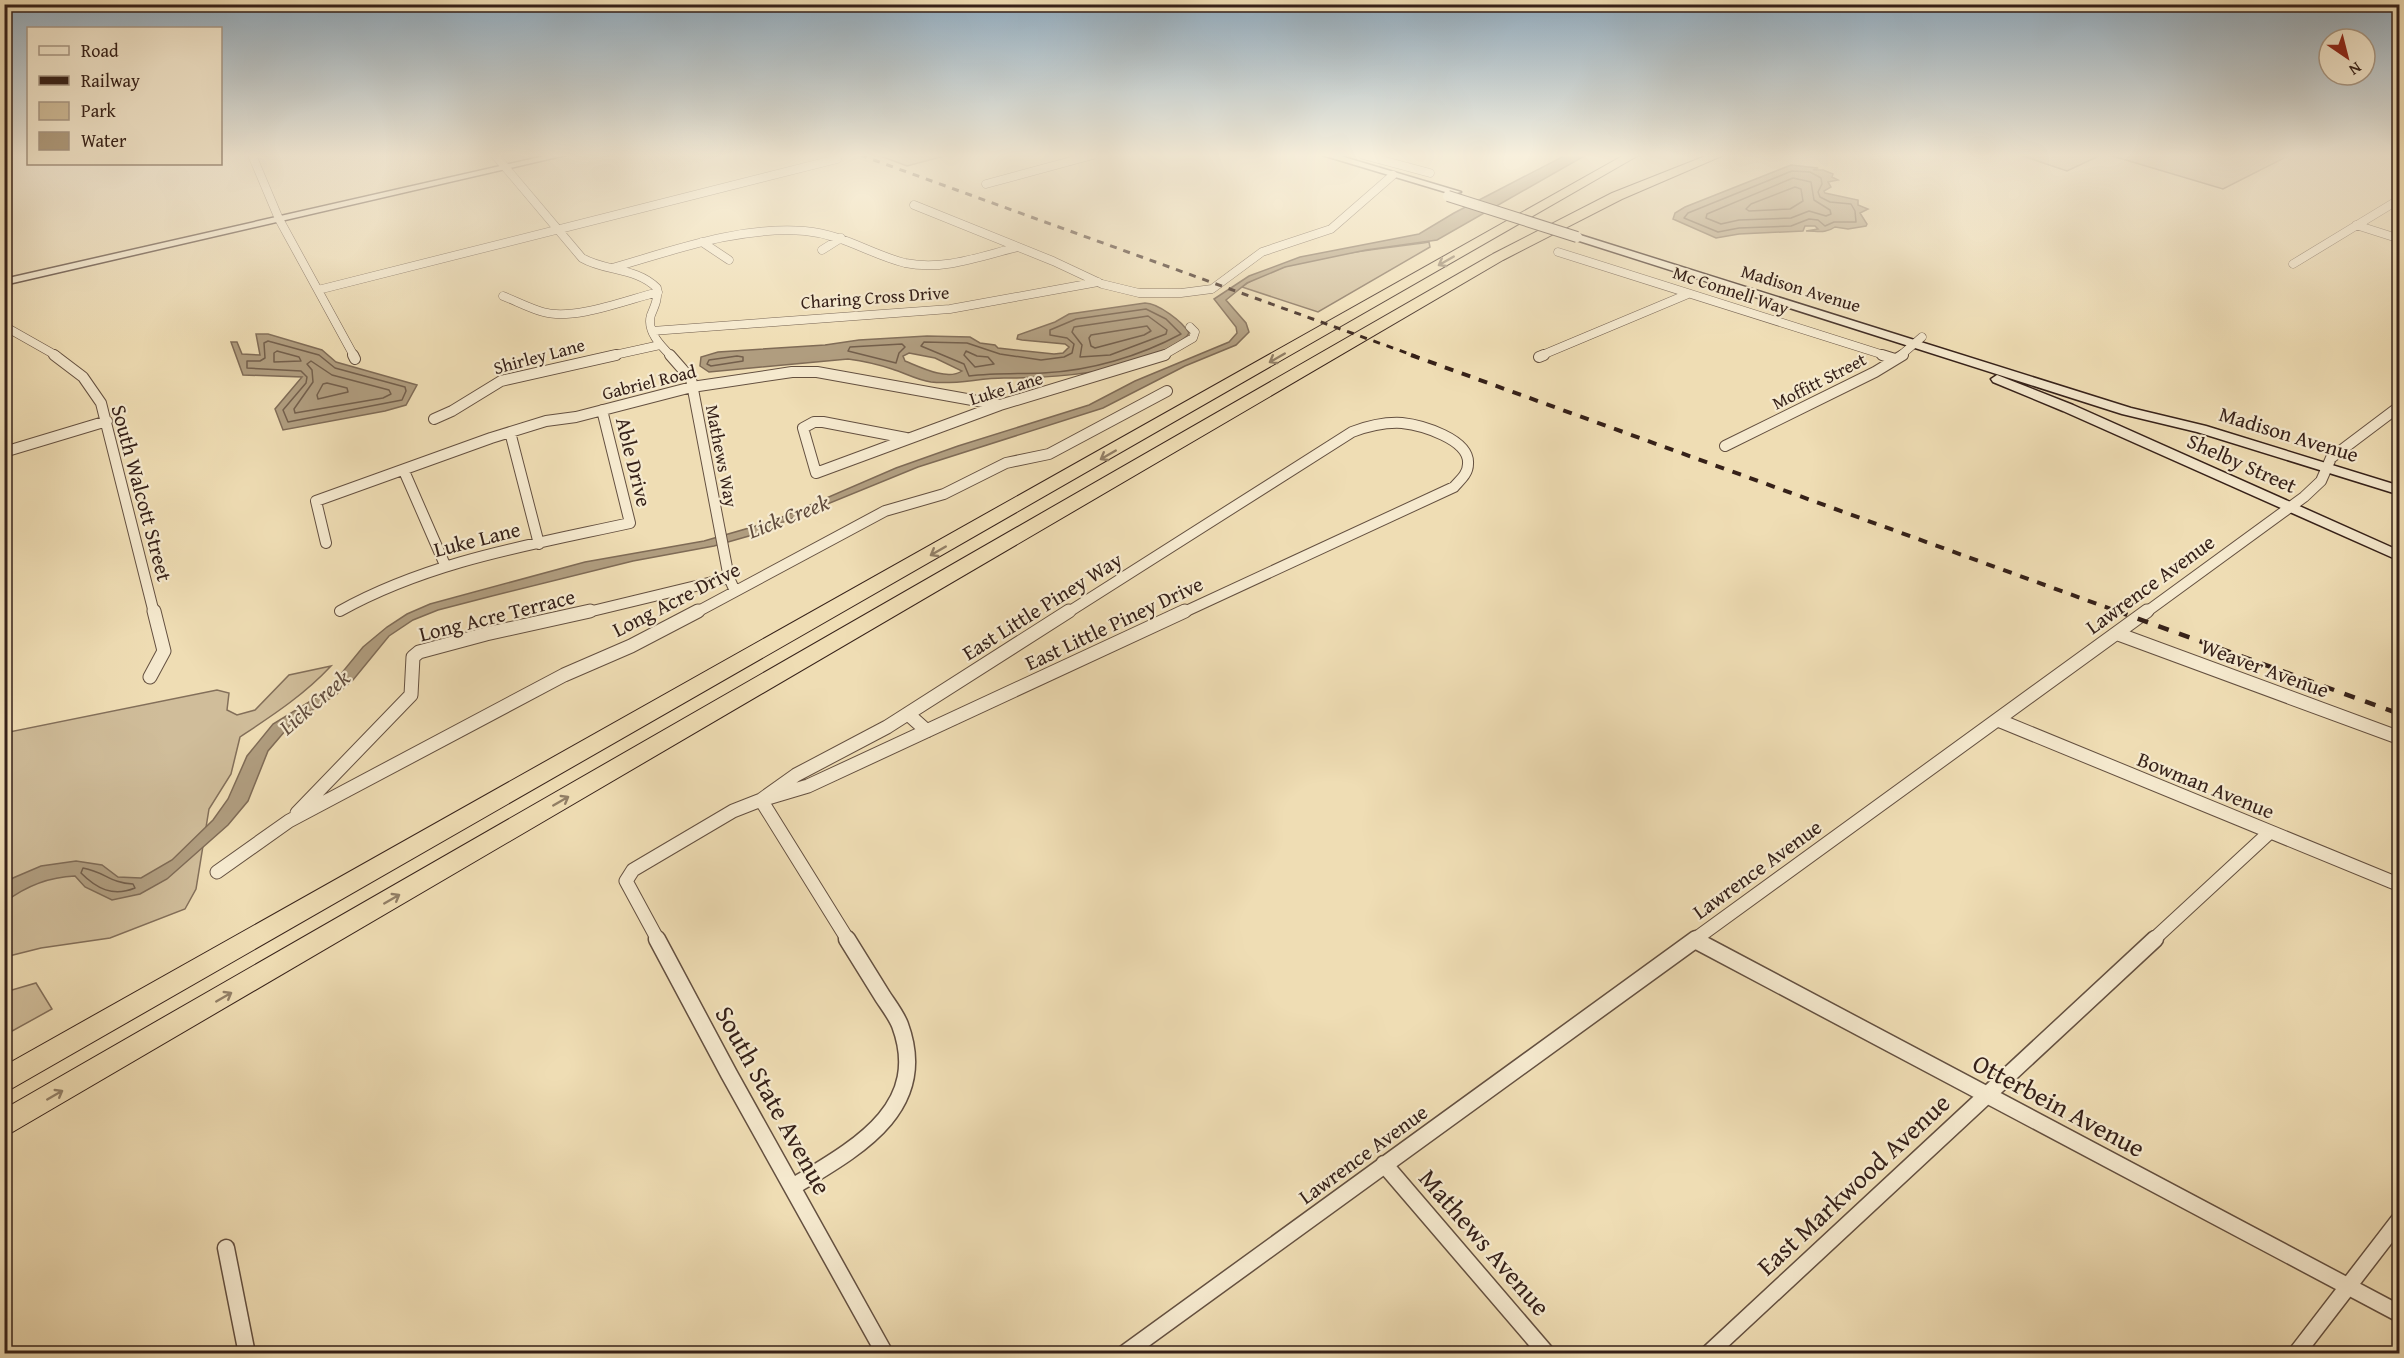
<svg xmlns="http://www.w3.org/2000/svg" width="2404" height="1358" font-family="'Gentium Book Plus',serif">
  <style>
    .green { fill: #d0bd9a; stroke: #836f5a; stroke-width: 1.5 }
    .water { fill: #b09d7f; stroke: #7f6b56; stroke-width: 1.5; fill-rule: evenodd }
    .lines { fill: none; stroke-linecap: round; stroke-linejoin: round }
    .shore { stroke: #735f4c; stroke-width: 1.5 }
    .minor-far3-casing { stroke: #645040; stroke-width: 9 }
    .minor-far2-casing { stroke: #645040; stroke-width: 12 }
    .minor-far1-casing { stroke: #645040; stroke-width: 15 }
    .minor-casing { stroke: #645040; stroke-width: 19 }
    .secondary-casing { stroke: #362119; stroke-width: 3 }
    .motorway-casing { stroke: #362119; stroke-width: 2 }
    .minor-far3 { stroke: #f5e9ce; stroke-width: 8 }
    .minor-far2 { stroke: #f5e9ce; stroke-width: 10 }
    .minor-far1 { stroke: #f5e9ce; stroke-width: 13 }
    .minor { stroke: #f5e9ce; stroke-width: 16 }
    .secondary { fill: #f5e9ce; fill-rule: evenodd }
    .motorway { fill: #efddb4; fill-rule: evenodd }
    .rail-far2 { stroke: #362119; stroke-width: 3; stroke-dasharray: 7 7; stroke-linecap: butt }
    .rail-far1 { stroke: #362119; stroke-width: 4; stroke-dasharray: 9 9; stroke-linecap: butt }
    .rail { stroke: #362119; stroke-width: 4.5; stroke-dasharray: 11 11; stroke-linecap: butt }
    .secondary-bridge-casing { stroke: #362119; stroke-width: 12; stroke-linecap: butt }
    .secondary-bridge { stroke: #f5e9ce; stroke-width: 10 }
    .oneway { stroke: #927f66 }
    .labels { text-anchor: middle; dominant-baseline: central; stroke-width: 4.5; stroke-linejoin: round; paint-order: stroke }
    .far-street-label { font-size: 18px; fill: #362119; stroke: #f5e9ce }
    .street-label { font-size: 21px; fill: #362119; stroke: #f5e9ce }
    .water-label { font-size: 22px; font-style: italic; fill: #614c3d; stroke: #f5e9ce }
    .near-street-label { font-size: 26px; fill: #362119; stroke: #f5e9ce }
  </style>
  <rect width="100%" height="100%" fill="#efddb4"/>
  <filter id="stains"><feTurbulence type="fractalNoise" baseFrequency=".00333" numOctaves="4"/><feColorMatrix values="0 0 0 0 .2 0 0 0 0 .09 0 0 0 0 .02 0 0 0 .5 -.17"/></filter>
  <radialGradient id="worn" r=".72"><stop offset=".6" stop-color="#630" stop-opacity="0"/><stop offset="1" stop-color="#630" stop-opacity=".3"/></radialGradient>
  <!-- green -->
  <path class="green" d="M878,155H948L907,166Z
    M2020,155H2101L2067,171Z
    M2109,155H2290L2223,189Z
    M1429,242L1430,247L1318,312L1242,287C1281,256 1379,250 1429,242Z
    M331,666C304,695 273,715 240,737L231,774L209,809L196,889L185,909L110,938L41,948L5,957L4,733L217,690L229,693L227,710L237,715L255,710L289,675Z
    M36,983L52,1009L5,1035V992Z"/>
  <!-- water -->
  <path class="water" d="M1566,155H1586L1437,240L1366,250L1285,267L1247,283L1226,300L1246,323L1249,332L1236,345L1185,366L1103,408L918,467L749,536L714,546L633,561L492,596L438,610L413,620L389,636L353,680L337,694L291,724L268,751L248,801L228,825L167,879L140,894L112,900L85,887L75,876C48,877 26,886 5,902V885L13,878L41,866L76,861L102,865L118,877L141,878L172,860L213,820L228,799L247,756L273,724L327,691L363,647L387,627L407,614L430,604L585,562L704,541L773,521L896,468L958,446L1089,405L1135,381L1229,342L1237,333L1236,327L1214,299L1249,276L1300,257L1419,234L1454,213Z
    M1791,165L1818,168L1813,170H1823L1833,174L1832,177L1838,180L1828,182L1831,187L1824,191L1825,193L1858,200V205L1868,209L1860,213L1867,224L1866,226L1848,229L1835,227C1825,234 1818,231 1806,231L1818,229L1815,226H1805L1803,231L1739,234L1716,238L1673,219L1675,213L1685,207Z
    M1145,303C1158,303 1183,322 1189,333L1187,336C1141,373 1060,378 1004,378C979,378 956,385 931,382C917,380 905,373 892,369C877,364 863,361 848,359L709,372L700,366L701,357L718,352L825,345L859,340L927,336L970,337L980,343L995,345L998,348L1054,354L1063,353L1069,347L1065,344L1022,340L1017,339L1018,335L1055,322L1069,314ZM909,353L935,358L962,371C947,381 920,367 905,361L903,356Z
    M256,334H268L322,350L336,362L417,385L406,405L385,411L283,430L275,409L302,377L243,375L231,342H237L242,354L260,355Z"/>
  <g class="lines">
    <!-- shore -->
    <path class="shore" d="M1792,171L1810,172L1821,178L1822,184L1818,192L1820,197L1830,202L1851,204L1855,211L1856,222H1834L1825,226L1818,220L1809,219L1791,226L1739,228L1718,232L1684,218L1688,213Z
      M1793,178L1811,182L1814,200L1830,210L1831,214L1826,216L1809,211L1791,218L1739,220L1721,224L1706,218L1707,214Z
      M1795,187L1801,189L1803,201L1790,209L1749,211L1746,209L1751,204Z
      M1146,309L1166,319L1181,334C1140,356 1090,371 1043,373C1018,374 994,373 969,376L964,364L921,346L924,342L967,343L1000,354L1041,360L1064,357L1072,353L1074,344L1067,338L1050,335V330L1076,319Z
      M1148,316L1167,330L1166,334L1110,355L1080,357L1082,345L1072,332L1074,327Z
      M1147,326L1151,331L1144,335L1095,348L1091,346L1089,338L1091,335Z
      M268,341L319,355L335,368L405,387L406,391L402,400L288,422L283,410L306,383L307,377L301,371L247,368V361H260L265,358L264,343Z
      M902,344L905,347L899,353L896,363L848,351L850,347Z
      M277,351L299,357L301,361L274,362V353Z
      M966,351L977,356L988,357L994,364L975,367L964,355Z
      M737,356L743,357V361L711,366L707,364L709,360Z
      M311,361L332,375L389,390L391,394L383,398L295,413L294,409L313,382L312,370L307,364Z
      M327,383L347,388L348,392L318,399L317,395L323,384Z
      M83,868C105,872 110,883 133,884L135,888C113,897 97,889 81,873Z"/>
    <defs>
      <path id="minor-far3" d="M252,155L279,219L354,356
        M495,155L582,258C606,272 636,267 657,288C658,300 655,305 651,315C646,331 661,346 671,356
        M1363,155L1430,173
        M986,184L1093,155
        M914,205L1053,261L1102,284L1139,293H1181L1212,289L1262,252L1331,229L1393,175
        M2356,225L2400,239
        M702,242L729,260
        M822,250L841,238
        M1558,252L1887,356
        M2293,264L2400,199
        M612,268C675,250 739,226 805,231C846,235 869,254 905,263C944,271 981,256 1018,247
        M318,290L837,159
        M503,296C516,301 529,308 543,312C574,321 626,300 658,292
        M4,326L57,356
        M652,331L950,309L1098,282
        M610,356L660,345
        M1162,356L1193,338L1195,332L1190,327
        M1540,356L1688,294
        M1900,356L1922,337"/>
      <path id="minor-far2" d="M54,355L83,377L101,403L154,613
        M353,355L355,359
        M670,355L691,379L729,578L735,591
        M1882,355L1895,359
        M1539,357L1544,355
        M434,419L452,411L501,381L616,355
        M510,432L539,544
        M906,438L823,422H814L803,428L816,473L1000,405L1165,355
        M1725,446L1875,372L1903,355
        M4,452L107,421
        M404,471L445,565
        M326,543L316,501L491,438L546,421L576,417L692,387L792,372H817L1000,405
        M340,611C430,561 530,545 630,523L602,410
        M584,613L729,578
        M695,613L885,511L944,494L1006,463L1049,454L1167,391
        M1067,613L1352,432C1368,426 1385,422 1402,423C1421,425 1470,439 1468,464C1468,474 1460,480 1454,487L1182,613
        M2145,613L2304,497L2321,481L2331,458L2400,406"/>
      <path id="minor-far1" d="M2118,634L2400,738
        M150,677L164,651L154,611
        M908,714L927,731
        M1998,720L2400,885
        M761,800L848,940
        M761,800L796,775L887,727L1069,611
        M761,800L808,786L1185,611
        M297,813L411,695L413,657L419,652L486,634L590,611
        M217,872L289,821L564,675L631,646L698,611
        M658,940L626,881L633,870L733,811L761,800
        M1694,940L2147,611
        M2153,940L2270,832"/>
      <path id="minor" d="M657,939L729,1074L885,1354
        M1695,940L2400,1314
        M1384,1164L1547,1354
        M794,1186C855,1149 931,1109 900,1025C896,1015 889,1006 883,997C871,978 859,958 847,939
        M226,1248L247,1354
        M1124,1354L1696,939
        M1708,1354L2155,939
        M2296,1354L2400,1219"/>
      <path id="secondary" d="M549,155H566L4,285V279Z
        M1322,155H1337L1461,192L1452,194Z
        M1577,234L2131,408L2206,426L2400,486V495L2197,432L2122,414L1573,239V235Z
        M1997,375L2073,405L2400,551V561L2063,411L1993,382L1991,379Z"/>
      <path id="motorway" d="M1624,155H1639L4,1093V1066Z
        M1708,155H1724L1622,199L1503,260L4,1137V1109L1493,254L1612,193Z"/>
    </defs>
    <!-- minor-far3 casing -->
    <use href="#minor-far3" class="minor-far3-casing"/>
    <!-- minor-far2 casing -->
    <use href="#minor-far2" class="minor-far2-casing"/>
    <!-- minor-far1 casing -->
    <use href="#minor-far1" class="minor-far1-casing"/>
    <!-- minor casing -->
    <use href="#minor" class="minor-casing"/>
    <!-- secondary casing -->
    <use href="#secondary" class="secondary-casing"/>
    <!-- motorway casing -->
    <use href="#motorway" class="motorway-casing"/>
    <!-- minor-far3 -->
    <use href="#minor-far3" class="minor-far3"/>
    <!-- minor-far2 -->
    <use href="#minor-far2" class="minor-far2"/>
    <!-- minor-far1 -->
    <use href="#minor-far1" class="minor-far1"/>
    <!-- minor -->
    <use href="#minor" class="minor"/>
    <!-- secondary -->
    <use href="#secondary" class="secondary"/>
    <!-- motorway -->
    <use href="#motorway" class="motorway"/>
    <!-- rail-far2 -->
    <path class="rail-far2" d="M860,155L1415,356"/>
    <!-- rail-far1 -->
    <path class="rail-far1" d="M1411,355L2122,613"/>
    <!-- rail -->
    <path class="rail" d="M2117,611L2400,714"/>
    <defs>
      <path id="secondary-bridge" d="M1448,196L1577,237"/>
    </defs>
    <!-- secondary-bridge casing -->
    <use href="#secondary-bridge" class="secondary-bridge-casing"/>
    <!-- secondary-bridge -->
    <use href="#secondary-bridge" class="secondary-bridge"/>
  </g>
  <!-- one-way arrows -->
  <defs><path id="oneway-shaft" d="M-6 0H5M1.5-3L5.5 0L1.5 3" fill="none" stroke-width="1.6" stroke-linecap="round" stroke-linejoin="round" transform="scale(1.5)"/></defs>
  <g class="oneway">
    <use href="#oneway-shaft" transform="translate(1446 261) rotate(150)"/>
    <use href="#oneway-shaft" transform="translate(1277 358) rotate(150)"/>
    <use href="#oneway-shaft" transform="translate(1108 455) rotate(150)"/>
    <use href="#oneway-shaft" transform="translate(938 551) rotate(150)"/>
    <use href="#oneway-shaft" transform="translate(561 801) rotate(-30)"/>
    <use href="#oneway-shaft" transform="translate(392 899) rotate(-30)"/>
    <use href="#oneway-shaft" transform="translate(224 997) rotate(-30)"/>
    <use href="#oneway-shaft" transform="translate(55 1095) rotate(-30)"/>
  </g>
  <!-- sky -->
  <linearGradient id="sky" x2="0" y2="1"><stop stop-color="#91abbe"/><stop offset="0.45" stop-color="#f8f0dd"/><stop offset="1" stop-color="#f8f0dd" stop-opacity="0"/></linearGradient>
  <rect width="2404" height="345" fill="url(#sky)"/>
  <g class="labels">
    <!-- far-street labels -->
    <g class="far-street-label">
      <text transform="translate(1801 288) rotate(17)">Madison Avenue</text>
      <text transform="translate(1731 290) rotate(18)">Mc Connell Way</text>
      <text transform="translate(875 297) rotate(-4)">Charing Cross Drive</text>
      <text transform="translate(539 356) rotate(-15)">Shirley Lane</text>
      <text transform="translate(1819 381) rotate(-27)">Moffitt Street</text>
      <text transform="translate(649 382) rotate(-14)">Gabriel Road</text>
      <text transform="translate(1006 388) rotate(-17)">Luke Lane</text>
      <text transform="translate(722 456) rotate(79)">Mathews Way</text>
    </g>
    <!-- street labels -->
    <g class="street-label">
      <text transform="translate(2289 434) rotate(17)">Madison Avenue</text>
      <text transform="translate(634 462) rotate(76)">Able Drive</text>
      <text transform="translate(2242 463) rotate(24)">Shelby Street</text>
      <text transform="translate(142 493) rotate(75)">South Walcott Street</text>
      <text transform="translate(477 539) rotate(-14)">Luke Lane</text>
      <text transform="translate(2150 584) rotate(-36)">Lawrence Avenue</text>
      <text transform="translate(676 599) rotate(-27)">Long Acre Drive</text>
      <text transform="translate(1042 606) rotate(-32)">East Little Piney Way</text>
      <text transform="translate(497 615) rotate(-14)">Long Acre Terrace</text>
      <text transform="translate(1114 623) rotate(-25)">East Little Piney Drive</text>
      <text transform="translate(2265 668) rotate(20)">Weaver Avenue</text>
      <text transform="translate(2206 785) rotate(22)">Bowman Avenue</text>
      <text transform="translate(1757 869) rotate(-36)">Lawrence Avenue</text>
      <text transform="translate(1363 1154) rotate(-36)">Lawrence Avenue</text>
    </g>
    <!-- water labels -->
    <g class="water-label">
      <text transform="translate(788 516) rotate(-21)">Lick Creek</text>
      <text transform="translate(314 702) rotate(-41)">Lick Creek</text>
    </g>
    <!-- near-street labels -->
    <g class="near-street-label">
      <text transform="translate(774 1100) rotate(61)">South State Avenue</text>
      <text transform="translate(2059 1105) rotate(28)">Otterbein Avenue</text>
      <text transform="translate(1853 1184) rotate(-43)">East Markwood Avenue</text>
      <text transform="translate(1485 1242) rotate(49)">Mathews Avenue</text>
    </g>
  </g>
  <!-- margin -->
  <rect width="2404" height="1358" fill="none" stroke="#efddb4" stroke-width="24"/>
  <rect x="6" y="6" width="2392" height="1346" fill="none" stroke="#362119" stroke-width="3"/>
  <rect x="12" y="12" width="2380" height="1334" fill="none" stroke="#362119" stroke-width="1.5"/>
  <!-- legend -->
  <rect x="27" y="27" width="195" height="138" fill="#f5e9ce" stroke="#a99986" stroke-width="1.5"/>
  <rect x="39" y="46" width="30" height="9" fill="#f5e9ce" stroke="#a99986" stroke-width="1.5"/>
  <text x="81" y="57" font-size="18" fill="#362119">Road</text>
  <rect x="39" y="76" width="30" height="9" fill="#362119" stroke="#a99986" stroke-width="1.5"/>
  <text x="81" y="87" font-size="18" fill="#362119">Railway</text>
  <rect x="39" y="102" width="30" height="18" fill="#d0bd9a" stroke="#a99986" stroke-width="1.5"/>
  <text x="81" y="117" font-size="18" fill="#362119">Park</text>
  <rect x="39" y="132" width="30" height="18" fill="#b09d7f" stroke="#a99986" stroke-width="1.5"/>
  <text x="81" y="147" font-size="18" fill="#362119">Water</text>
  <!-- north arrow -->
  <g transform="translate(2347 57) rotate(145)"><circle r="28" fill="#f5e9ce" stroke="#a99986" stroke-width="1.5"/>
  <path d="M0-4.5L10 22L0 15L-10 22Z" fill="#8f2418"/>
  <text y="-9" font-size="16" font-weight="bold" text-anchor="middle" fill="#362119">N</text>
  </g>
  <rect width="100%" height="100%" filter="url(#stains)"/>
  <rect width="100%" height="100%" fill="url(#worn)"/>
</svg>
